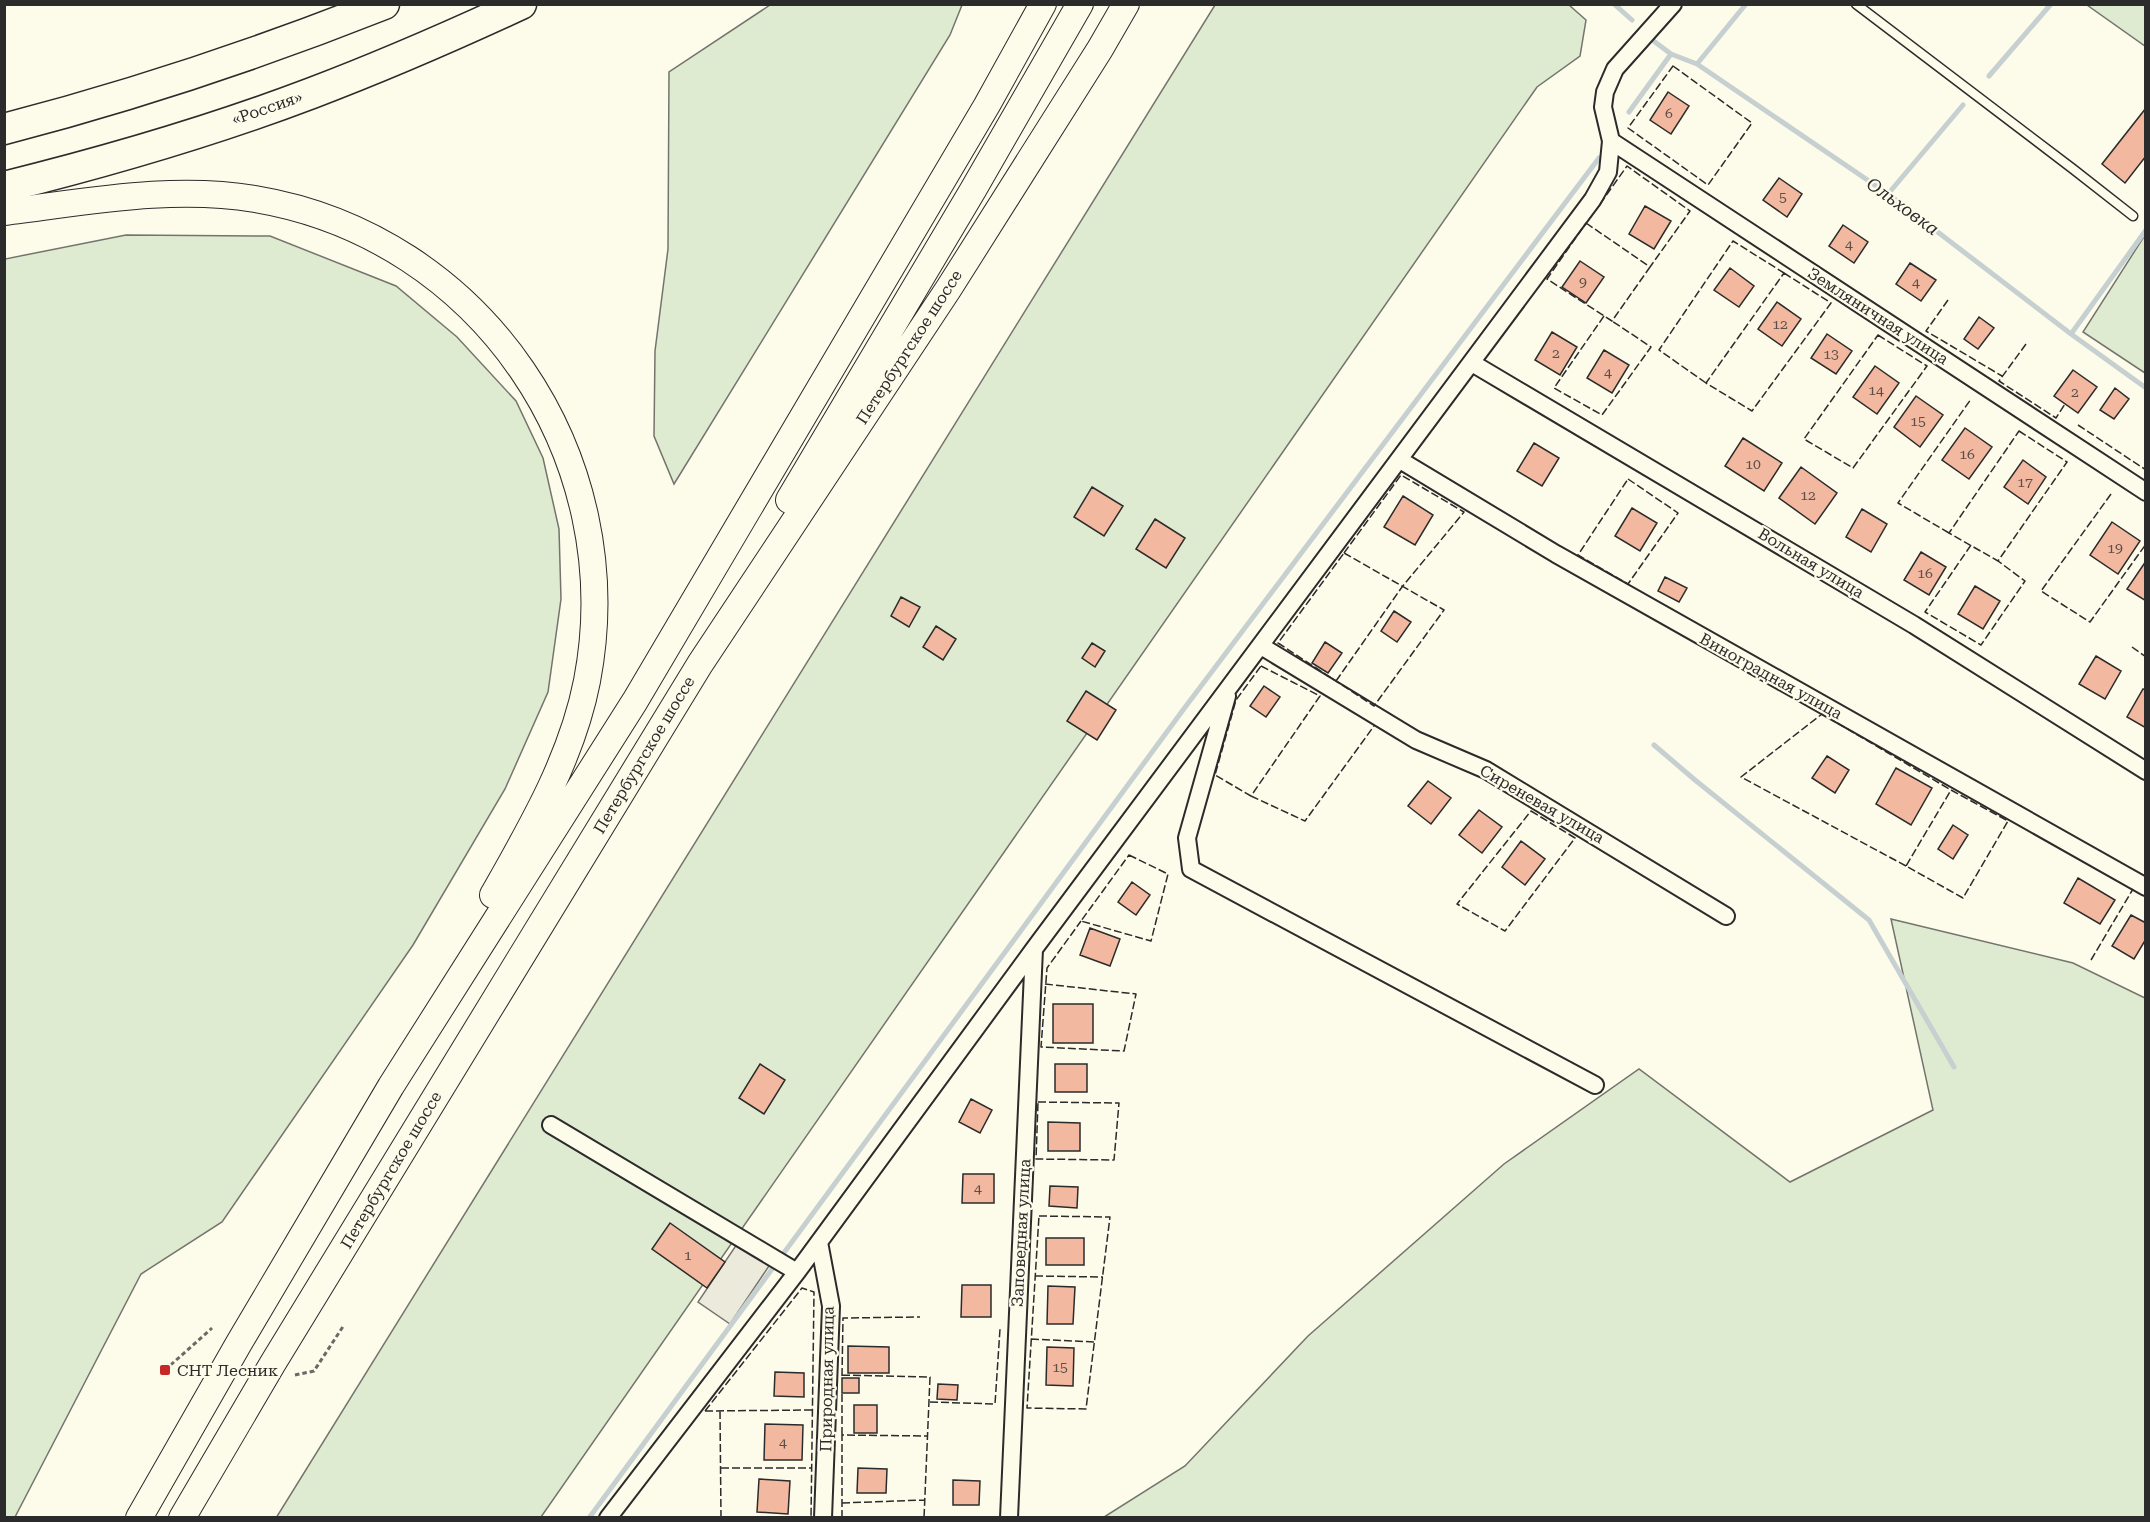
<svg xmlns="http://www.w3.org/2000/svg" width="2150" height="1522" font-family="'Roboto Serif',serif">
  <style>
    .green { fill: #deebd1; stroke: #74746e; stroke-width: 1.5 }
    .parking { fill: #eceadb; stroke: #74746e; stroke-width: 1.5 }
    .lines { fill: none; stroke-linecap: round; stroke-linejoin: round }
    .stream { stroke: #c7d0d0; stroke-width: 5 }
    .building { fill: #f2b8a0; stroke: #2b2b2b; stroke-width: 1.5 }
    .lane-casing { stroke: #2b2b2b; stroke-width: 11 }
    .street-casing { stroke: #2b2b2b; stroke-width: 20 }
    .primary-casing { stroke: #2b2b2b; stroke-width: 28 }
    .highway-casing { stroke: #2b2b2b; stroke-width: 33 }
    .path { stroke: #6a6964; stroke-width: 3; stroke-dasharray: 4.5 3; stroke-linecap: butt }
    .lane { stroke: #fdfbea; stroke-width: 8 }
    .street { stroke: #fdfbea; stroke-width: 16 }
    .primary { stroke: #fdfbea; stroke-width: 26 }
    .highway { stroke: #fdfbea; stroke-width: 30 }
    .fence { stroke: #2b2b2b; stroke-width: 1.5; stroke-dasharray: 8 3; stroke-linecap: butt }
    .poi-dot { fill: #c62828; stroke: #fdfbea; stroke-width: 2 }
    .labels { text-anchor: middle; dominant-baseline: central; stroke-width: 4.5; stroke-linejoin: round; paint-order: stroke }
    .number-label { font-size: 14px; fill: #5d4e48 }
    .street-label { font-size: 16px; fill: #2b2b2b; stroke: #fdfbea }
    .poi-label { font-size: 16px; fill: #2b2b2b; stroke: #fdfbea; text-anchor: start }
    .water-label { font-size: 18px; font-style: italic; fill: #2b2b2b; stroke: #fdfbea }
  </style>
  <rect width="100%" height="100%" fill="#fdfbea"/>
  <!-- green -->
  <path class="green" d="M770,5H962L950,35L674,484L654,436L655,351L668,249L669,72Z
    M1215,5H1569L1586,20L1580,56L1537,87L541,1517L276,1518Z
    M2087,5H2145V46Z
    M126,235L270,236L396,286L457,337L516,401L543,458L559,529L561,599L548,692L505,789L413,945L222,1222L141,1274L15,1517H5V259Z
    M2145,235V373L2083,332Z
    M1891,919L2073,963L2145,998V1517H1104L1185,1466L1308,1336L1504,1164L1639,1069L1790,1182L1933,1110Z"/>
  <!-- parking -->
  <path class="parking" d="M737,1244L769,1266L730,1324L698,1302Z"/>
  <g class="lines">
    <!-- stream -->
    <path class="stream" d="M1614,4L1632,20
      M1651,39L1671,54L1697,64L1888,194L2071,334L2146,388
      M1697,64L1746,4
      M1989,76L2051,4
      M1629,112L1671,54
      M1888,194L1963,105
      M2071,334L2146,230
      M1654,745L1695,780L1869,920L1954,1067
      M589,1518L1183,710L1599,158"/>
  </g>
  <!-- building -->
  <path class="building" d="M1668,92L1689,106L1671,134L1650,120Z
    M2146,108V156L2125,183L2102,164Z
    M1779,178L1802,194L1787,217L1763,200Z
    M1645,206L1671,221L1654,249L1629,234Z
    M1843,225L1868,242L1854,263L1829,246Z
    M1580,261L1604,277L1586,303L1562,287Z
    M1910,263L1936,280L1921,301L1896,284Z
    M1730,268L1754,286L1739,307L1714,290Z
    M1777,302L1801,319L1782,346L1758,329Z
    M1979,317L1994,328L1978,349L1964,339Z
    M1552,332L1577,347L1560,375L1535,360Z
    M1827,334L1852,351L1836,374L1811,358Z
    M1604,350L1629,365L1612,393L1587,378Z
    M1875,366L1899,383L1877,414L1853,397Z
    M2073,370L2097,387L2078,413L2054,396Z
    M2115,388L2129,399L2114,419L2100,410Z
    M1916,396L1943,415L1920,447L1894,427Z
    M1965,428L1992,447L1969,479L1942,460Z
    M1743,438L1782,463L1764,491L1725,466Z
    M1534,443L1559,458L1542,486L1517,471Z
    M2023,460L2046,477L2028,504L2004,487Z
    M1801,467L1837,493L1815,524L1779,498Z
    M1092,487L1123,506L1104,536L1074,517Z
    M1403,496L1433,515L1415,545L1384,527Z
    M1632,508L1657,523L1640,551L1615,536Z
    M1862,509L1887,524L1871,552L1846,537Z
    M1155,519L1185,538L1166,568L1136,549Z
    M2112,522L2140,541L2118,574L2090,555Z
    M1921,552L1946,567L1929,595L1904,580Z
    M2146,561V601L2127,589Z
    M1665,577L1687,588L1679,602L1658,591Z
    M1975,586L2000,601L1983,629L1958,614Z
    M901,597L920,607L909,627L891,616Z
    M1394,611L1411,622L1397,642L1381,631Z
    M936,626L956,639L943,660L923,647Z
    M1325,642L1342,653L1328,673L1312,663Z
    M1092,643L1105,651L1095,667L1082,658Z
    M2096,656L2121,671L2105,699L2079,684Z
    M1264,686L1280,697L1266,717L1250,706Z
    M2143,689L2146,690V728L2127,717Z
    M1086,691L1116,710L1097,740L1067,721Z
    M1827,756L1849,770L1835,793L1812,778Z
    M1896,768L1932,788L1911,825L1876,804Z
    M1428,781L1451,798L1431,824L1408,806Z
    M1479,810L1502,827L1482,853L1459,835Z
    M1953,825L1968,835L1953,859L1938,849Z
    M1521,841L1545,859L1525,885L1502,867Z
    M2078,878L2115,900L2100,924L2064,903Z
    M1132,882L1150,895L1136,915L1118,902Z
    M2131,915L2146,923V939L2134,959L2112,946Z
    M1090,928L1120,939L1110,966L1080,955Z
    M1053,1004H1093V1043H1053Z
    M760,1064L785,1080L764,1114L739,1098Z
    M1055,1064H1087V1092H1055Z
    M971,1099L992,1110L980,1133L959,1122Z
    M1048,1122L1080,1123V1151H1048Z
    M963,1174H994V1203H962Z
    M1050,1186L1078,1187L1077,1208L1049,1206Z
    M670,1223L725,1262L707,1288L652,1249Z
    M1046,1238H1084V1265H1046Z
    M962,1285H991V1317H961Z
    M1048,1286L1075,1287L1073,1324H1047Z
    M848,1346L889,1347V1373H848Z
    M1047,1347L1074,1348L1073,1386L1046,1385Z
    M775,1372L804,1373V1397L774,1396Z
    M842,1378H859V1393H842Z
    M938,1384L958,1385L957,1400L937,1399Z
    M854,1405H877V1433H854Z
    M765,1424L803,1425L802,1460H764Z
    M858,1468L887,1469L886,1493H857Z
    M759,1479L790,1481L788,1514L757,1512Z
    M953,1480L980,1481L979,1505H953Z"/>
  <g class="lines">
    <defs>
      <path id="lane" d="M1856,4L2073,169L2133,216"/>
      <path id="street" d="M1611,141L2146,492
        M1472,363L1914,625L2146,771
        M1400,460L1556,554L2146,887
        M1261,646L1416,740L1486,770L1726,916
        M1227,696L1187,838L1191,869L1595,1085
        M551,1125L797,1272
        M819,1242L831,1306L823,1518
        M608,1518L797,1272L1034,949L1593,199L1608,172L1611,141L1603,107L1605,92L1615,69L1673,4
        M1009,1518L1034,949"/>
      <path id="primary" d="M4,212C87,202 172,185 255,199C482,237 630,457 587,681C572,758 531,828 493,895
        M789,500L973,190L1080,4
        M139,1518L239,1343L391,1086L635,701L987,105L1043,4
        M182,1518L273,1363L700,664L949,288L1100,49L1126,4"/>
      <path id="highway" d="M4,129C135,95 258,54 384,4
        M4,187C109,161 212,131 312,93C383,66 452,36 521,4"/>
    </defs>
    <!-- lane casing -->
    <use href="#lane" class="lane-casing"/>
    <!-- street casing -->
    <use href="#street" class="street-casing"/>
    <!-- primary casing -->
    <use href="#primary" class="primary-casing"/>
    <!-- highway casing -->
    <use href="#highway" class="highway-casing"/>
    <!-- path -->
    <path class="path" d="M165,1370L212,1328
      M295,1375L314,1371L344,1325"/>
    <!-- lane -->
    <use href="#lane" class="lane"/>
    <!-- street -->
    <use href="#street" class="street"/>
    <!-- primary -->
    <use href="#primary" class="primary"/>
    <!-- highway -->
    <use href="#highway" class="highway"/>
    <!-- fence -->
    <path class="fence" d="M1673,66L1752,123L1708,185L1628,128Z
      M1600,204L1627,166L1690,211L1650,267
      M1586,223L1650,267L1612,321L1547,279L1586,223
      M1784,273L1831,303L1752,411L1706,383Z
      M1948,300L1926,331L2002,376
      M1604,316L1554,388L1602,415L1651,347L1612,321
      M1878,335L1927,366L1853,468L1804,439Z
      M2026,344L1999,381L2056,418L2065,404
      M1706,383L1659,350L1733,241L1784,273
      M2078,425L2146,470
      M2019,431L2067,462L1998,561L1949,533Z
      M1628,479L1678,513L1628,584L1578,555Z
      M2111,494L2041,591L2090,622L2146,544
      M1949,533L1898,503L1971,399
      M1971,545L1925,612L1981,645L2025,581L1998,561
      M1344,553L1444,610L1374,706L1278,643Z
      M2132,647L2146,657
      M1261,666L1320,696L1251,796L1215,775L1236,700Z
      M1336,681L1402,587L1464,512L1401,475L1344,553
      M1951,790L2008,821L1963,898L1906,866Z
      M1251,796L1305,821L1374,726
      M1531,811L1575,838L1505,931L1457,904Z
      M1129,855L1168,874L1151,941L1081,921Z
      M1906,866L1741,777L1822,714L1951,790
      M2091,960L2133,889
      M1045,984L1136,994L1124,1051L1041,1047L1047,968L1081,921
      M1038,1102L1119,1103L1114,1160L1036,1159Z
      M1039,1216L1110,1217L1086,1409L1027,1408Z
      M1035,1276L1103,1277
      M1031,1339L1094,1342
      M842,1375L930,1377L924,1518
      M842,1376L843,1318L920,1317
      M930,1402L995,1404L1000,1329
      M705,1411L802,1288L814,1292L811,1518
      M705,1411L812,1410
      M720,1411L721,1518
      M842,1435V1391
      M721,1468H811
      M842,1503L925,1500
      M842,1518V1435L928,1436"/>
  </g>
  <!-- markers -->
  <rect class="poi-dot" x="159" y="1364" width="12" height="12" rx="3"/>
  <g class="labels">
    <!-- number labels -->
    <g class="number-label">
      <text x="1669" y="113">6</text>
      <text x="1783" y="197">5</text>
      <text x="1849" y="244">4</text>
      <text x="1583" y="282">9</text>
      <text x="1916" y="282">4</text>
      <text x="1780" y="324">12</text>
      <text x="1556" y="353">2</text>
      <text x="1831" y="354">13</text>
      <text x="1608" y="372">4</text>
      <text x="1876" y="390">14</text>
      <text x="2075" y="392">2</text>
      <text x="1918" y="421">15</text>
      <text x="1967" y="454">16</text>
      <text x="1753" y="464">10</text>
      <text x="2025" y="482">17</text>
      <text x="1808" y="495">12</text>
      <text x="2115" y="548">19</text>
      <text x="1925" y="573">16</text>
      <text x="978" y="1188">4</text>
      <text x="688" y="1255">1</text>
      <text x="1060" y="1367">15</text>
      <text x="783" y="1442">4</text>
    </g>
    <!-- street labels -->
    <g class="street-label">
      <text transform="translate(267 108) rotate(-19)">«Россия»</text>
      <text transform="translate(1878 316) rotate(33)">Земляничная улица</text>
      <text transform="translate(909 347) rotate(-57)">Петербургское шоссе</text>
      <text transform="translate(1811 563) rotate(31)">Вольная улица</text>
      <text transform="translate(1771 676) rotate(29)">Виноградная улица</text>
      <text transform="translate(644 755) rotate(-59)">Петербургское шоссе</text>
      <text transform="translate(1542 804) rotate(30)">Сиреневая улица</text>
      <text transform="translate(391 1170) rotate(-59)">Петербургское шоссе</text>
      <text transform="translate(1021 1233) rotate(-87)">Заповедная улица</text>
      <text transform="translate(827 1379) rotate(-89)">Природная улица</text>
    </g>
    <!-- poi labels -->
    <g class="poi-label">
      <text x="177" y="1370">СНТ Лесник</text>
    </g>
    <!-- water labels -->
    <g class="water-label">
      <text transform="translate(1903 206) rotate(36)">Ольховка</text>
    </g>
  </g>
  <!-- border -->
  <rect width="2150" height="1522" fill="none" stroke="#2b2b2b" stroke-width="12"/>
</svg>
